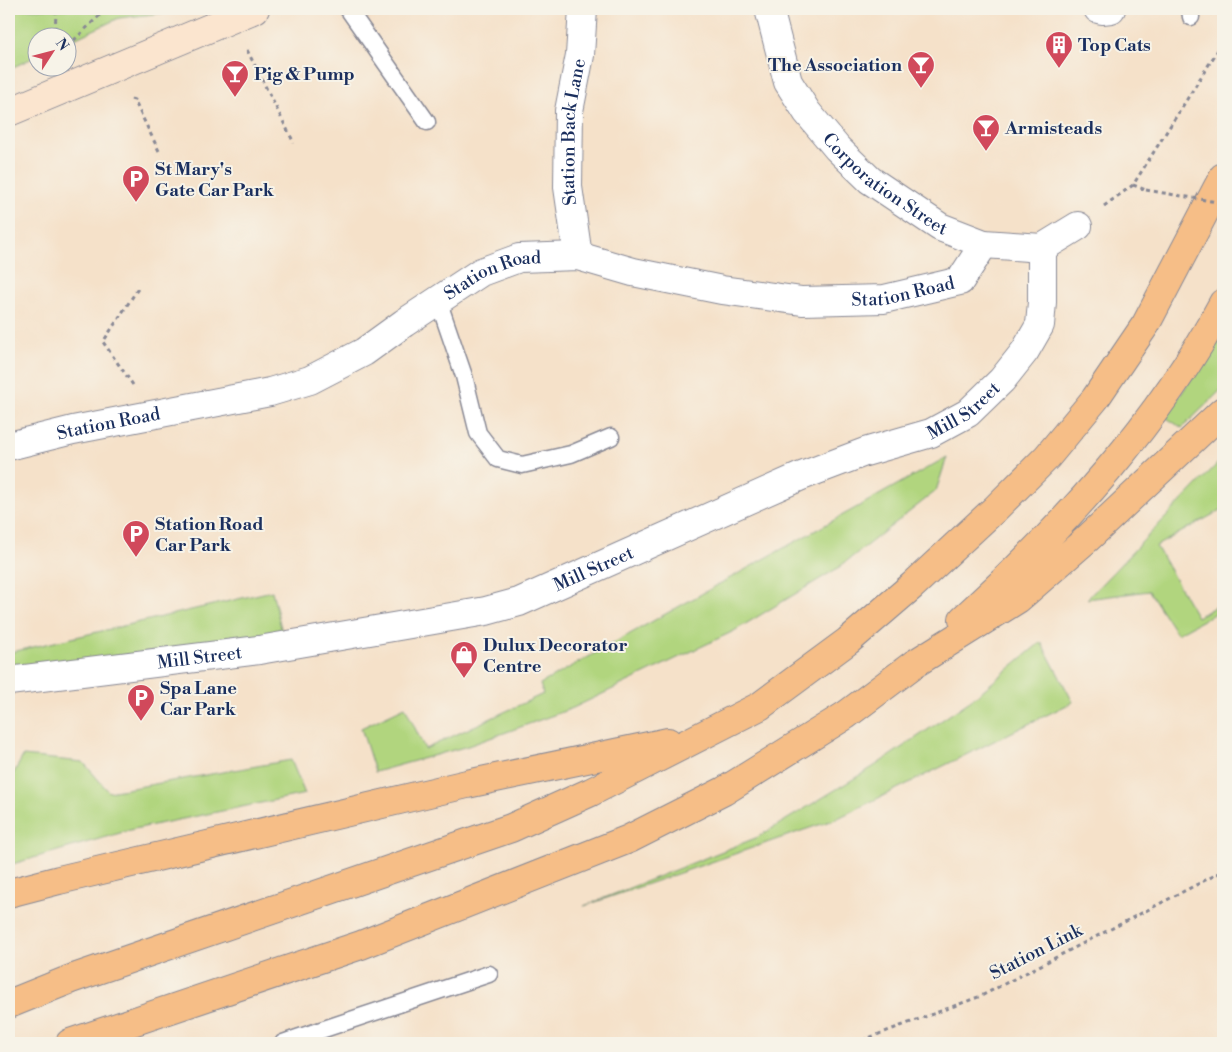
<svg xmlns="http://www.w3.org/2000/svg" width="1232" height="1052" font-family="'Libre Bodoni',serif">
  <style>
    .green { fill: #b1d57e; stroke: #66826e }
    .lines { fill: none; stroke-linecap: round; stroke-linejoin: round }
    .service-casing { stroke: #888894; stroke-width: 19 }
    .minor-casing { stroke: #888894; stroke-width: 30 }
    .secondary-casing { stroke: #888894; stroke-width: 30 }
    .trunk-casing { stroke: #888894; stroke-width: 30 }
    .path { stroke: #888894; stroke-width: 3; stroke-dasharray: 4 4; stroke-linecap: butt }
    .service { stroke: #fff; stroke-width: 16 }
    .minor { stroke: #fff; stroke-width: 28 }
    .secondary { stroke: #fbe5cf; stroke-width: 28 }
    .trunk { stroke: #f6be87; stroke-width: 28 }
    .path-bridge { stroke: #888894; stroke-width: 3; stroke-dasharray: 4 4; stroke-linecap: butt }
    .labels { text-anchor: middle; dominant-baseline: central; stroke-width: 4; stroke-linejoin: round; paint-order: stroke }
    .poi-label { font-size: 18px; font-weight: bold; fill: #1b2f5e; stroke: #f7f3e8; text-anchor: start }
    .street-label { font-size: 18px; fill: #1b2f5e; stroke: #f7f3e8 }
  </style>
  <rect width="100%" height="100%" fill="#f7f3e8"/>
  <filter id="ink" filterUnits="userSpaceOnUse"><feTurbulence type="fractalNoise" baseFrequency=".02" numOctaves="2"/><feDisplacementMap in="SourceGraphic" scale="10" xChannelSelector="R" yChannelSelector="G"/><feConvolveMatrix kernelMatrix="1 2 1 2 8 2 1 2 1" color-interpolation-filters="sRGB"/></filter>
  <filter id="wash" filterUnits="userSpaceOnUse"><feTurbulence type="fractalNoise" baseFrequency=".0096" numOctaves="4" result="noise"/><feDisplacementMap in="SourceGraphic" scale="20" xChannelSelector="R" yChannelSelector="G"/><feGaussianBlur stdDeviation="1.12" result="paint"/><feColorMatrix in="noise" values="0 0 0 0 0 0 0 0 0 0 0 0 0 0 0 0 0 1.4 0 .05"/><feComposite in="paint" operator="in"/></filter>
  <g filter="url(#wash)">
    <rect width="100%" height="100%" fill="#f5e1c9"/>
    <!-- green -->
    <path class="green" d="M9,9H198L119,18L68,42V38H38L37,56L9,69Z
      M1223,333V388L1182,428L1165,417Z
      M947,457L936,491L838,568L734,631L573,708L468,746L375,772L361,728L405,707L425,749L543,694L540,684Z
      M1223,458V509L1156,546L1197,617L1223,602V609L1177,634L1149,591L1087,599Z
      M272,591L282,632L34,669H9V639L12,652Z
      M1041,642L1073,702L836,819L584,906L758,837L873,767L970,701Z
      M23,756L83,762L109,792L291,760L305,794L134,829L9,865V782Z"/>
  </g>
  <g filter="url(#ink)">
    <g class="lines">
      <defs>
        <path id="service" d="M348,9L427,122
          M1190,9L1191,17
          M438,300L464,376L478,433L498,459L522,465L571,454L611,437
          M300,1037L489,974
          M283,1043L300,1037L303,1043"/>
        <g id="minor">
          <path id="s1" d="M769,9L788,82L807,112L837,148L870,180L940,227L984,244L1042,248L1078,226"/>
          <path d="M1098,9L1102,10L1111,9"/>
          <path id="s2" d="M578,256L568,187L569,111L580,55L583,9"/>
          <path id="s3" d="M9,446L73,430L270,392L310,380L364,352L404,323L481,272L519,258L578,256L633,272L722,290L802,301L884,299L960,281L984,244"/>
          <path id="s4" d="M9,681L259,650L486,611L519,602L799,477L865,452L931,433L968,413L1002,380L1025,351L1040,325L1042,302V248"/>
        </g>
        <path id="secondary" d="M9,112L255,9"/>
        <path id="trunk" d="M963,619C1064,527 1159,423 1223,303
          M9,893L59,880L467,784L668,742
          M9,1004L71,979L511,828L591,792L760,706L848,641L912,586L995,509L1047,457L1095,399L1146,324L1223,177
          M70,1043L361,945L629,839L724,791L846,715L914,664L1018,599L1087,539L1223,411"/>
      </defs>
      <!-- service casing -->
      <use href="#service" class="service-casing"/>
      <!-- minor casing -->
      <use href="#minor" class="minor-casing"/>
      <!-- secondary casing -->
      <use href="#secondary" class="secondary-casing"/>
      <!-- trunk casing -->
      <use href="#trunk" class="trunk-casing"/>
      <!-- path -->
      <path class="path" d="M55,38L56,9
        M68,46L106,9
        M247,50L294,143
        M131,99L134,100L159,151
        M1133,185L1146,190
        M1104,206L1133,185L1223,42
        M133,385L103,342L139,287
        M855,1043L981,996L1223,871"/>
      <!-- service -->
      <use href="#service" class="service"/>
      <!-- minor -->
      <use href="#minor" class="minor"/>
      <!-- secondary -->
      <use href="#secondary" class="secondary"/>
      <!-- trunk -->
      <use href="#trunk" class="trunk"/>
      <!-- path-bridge -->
      <path class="path-bridge" d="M1146,190L1223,203"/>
    </g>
  </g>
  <!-- icons -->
  <defs>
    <symbol id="building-pin" viewBox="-11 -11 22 30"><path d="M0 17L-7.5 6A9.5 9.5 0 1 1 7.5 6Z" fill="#d1495b" stroke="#f7f3e8"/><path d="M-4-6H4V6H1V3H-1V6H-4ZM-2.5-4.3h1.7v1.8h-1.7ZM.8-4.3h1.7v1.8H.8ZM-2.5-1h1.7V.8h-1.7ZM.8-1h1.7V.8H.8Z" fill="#fff"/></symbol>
    <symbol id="bar-pin" viewBox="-11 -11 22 30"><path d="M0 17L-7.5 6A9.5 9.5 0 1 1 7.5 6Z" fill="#d1495b" stroke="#f7f3e8"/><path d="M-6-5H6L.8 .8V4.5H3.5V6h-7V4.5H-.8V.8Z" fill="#fff"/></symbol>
    <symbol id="parking-pin" viewBox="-11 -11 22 30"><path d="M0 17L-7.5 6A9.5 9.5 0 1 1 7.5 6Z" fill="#d1495b" stroke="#f7f3e8"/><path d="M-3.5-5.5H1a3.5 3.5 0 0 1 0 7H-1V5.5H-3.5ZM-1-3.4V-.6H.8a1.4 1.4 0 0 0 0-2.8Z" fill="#fff"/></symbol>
    <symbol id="shop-pin" viewBox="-11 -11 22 30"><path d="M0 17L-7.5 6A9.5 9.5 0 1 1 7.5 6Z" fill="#d1495b" stroke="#f7f3e8"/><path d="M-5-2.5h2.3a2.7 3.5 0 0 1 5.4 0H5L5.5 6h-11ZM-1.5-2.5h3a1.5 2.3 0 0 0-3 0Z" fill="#fff"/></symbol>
  </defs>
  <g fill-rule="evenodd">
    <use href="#building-pin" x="1043" y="29" width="32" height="43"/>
    <use href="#bar-pin" x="905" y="49" width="32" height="43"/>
    <use href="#bar-pin" x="219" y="58" width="32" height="43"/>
    <use href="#bar-pin" x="970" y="112" width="32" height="43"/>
    <use href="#parking-pin" x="120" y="163" width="32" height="43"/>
    <use href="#parking-pin" x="120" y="518" width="32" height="43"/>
    <use href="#shop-pin" x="448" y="639" width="32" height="43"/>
    <use href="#parking-pin" x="125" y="682" width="32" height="43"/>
  </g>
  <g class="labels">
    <!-- poi labels -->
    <g class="poi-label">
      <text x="1078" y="45">Top Cats</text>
      <text x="902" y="65" text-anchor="end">The Association</text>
      <text x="254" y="74">Pig &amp; Pump</text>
      <text x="1005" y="128">Armisteads</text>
      <text x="155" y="169">St Mary's<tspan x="155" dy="21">Gate Car Park</tspan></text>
      <text x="155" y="524">Station Road<tspan x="155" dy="21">Car Park</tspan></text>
      <text x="483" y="645">Dulux Decorator<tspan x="483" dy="21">Centre</tspan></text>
      <text x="160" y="688">Spa Lane<tspan x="160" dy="21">Car Park</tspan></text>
    </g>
    <!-- street labels -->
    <g class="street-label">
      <text stroke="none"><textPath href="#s2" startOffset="125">Station Back Lane</textPath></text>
      <text stroke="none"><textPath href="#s1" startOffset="218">Corporation Street</textPath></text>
      <text stroke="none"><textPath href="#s3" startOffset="521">Station Road</textPath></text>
      <text stroke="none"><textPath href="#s3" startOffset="941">Station Road</textPath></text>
      <text stroke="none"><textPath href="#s4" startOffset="1002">Mill Street</textPath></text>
      <text stroke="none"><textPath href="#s3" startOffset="102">Station Road</textPath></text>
      <text stroke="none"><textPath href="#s4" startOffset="598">Mill Street</textPath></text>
      <text stroke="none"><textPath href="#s4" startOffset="192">Mill Street</textPath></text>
      <text transform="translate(1036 952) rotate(-27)">Station Link</text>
    </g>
  </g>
  <!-- margin -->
  <rect width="1232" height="1052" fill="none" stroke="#f7f3e8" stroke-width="30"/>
  <!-- north arrow -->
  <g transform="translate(52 52) rotate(54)"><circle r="24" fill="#f7f3e8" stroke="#9fa5b1"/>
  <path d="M0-4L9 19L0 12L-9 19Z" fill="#d1495b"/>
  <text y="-8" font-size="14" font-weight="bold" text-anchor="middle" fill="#1b2f5e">N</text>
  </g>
</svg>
